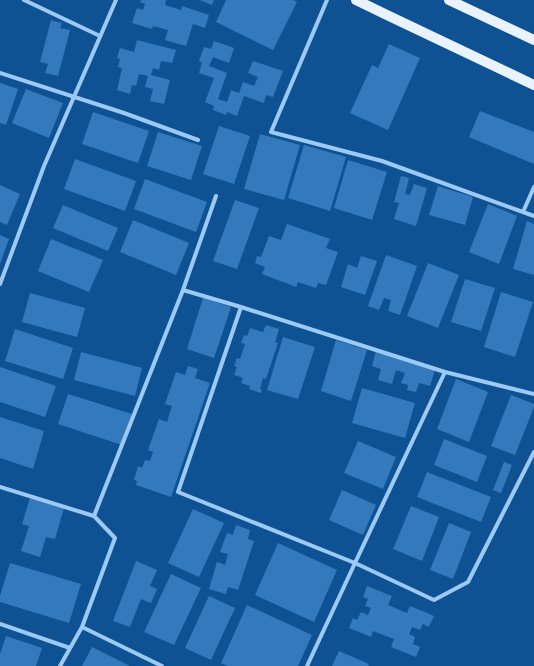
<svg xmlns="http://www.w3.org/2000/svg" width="534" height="666" font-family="Mulish,sans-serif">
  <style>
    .building { fill: #3479bc }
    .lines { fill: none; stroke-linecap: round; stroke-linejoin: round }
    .minor { stroke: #9dcaf4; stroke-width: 4 }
    .primary { stroke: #e9f3ff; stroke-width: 10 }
  </style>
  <rect width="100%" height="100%" fill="#0f5294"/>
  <!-- building -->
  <path class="building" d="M141,0H166L165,5L181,10L182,6L209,15L205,28L193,24L186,46L165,40L168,30L153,26L152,29L132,23L137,8L143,10L145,4L140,2Z
    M200,0H214L212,5Z
    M226,0H293L297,2L273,50L216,22Z
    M51,20L62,23L60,28L70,30L58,76L45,73L48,64L40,62Z
    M137,40L176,50L172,63L161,61L159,70L153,68L151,75L170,80L164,104L150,101L153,89L145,87L148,76L139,74L136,86L132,85L130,94L117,90L122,68L118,67L120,59L117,58L120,48L134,52Z
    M214,41L234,48L229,63L213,57L209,66L227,73L218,99L227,102L231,90L239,93L243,82L254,86L258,77L248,73L253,61L283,71L273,97L266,95L264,103L244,96L237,116L227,112L226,115L213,110L214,106L205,102L214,78L199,73L202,63L199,61L204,47L211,49Z
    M389,44L420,58L388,130L350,113L372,65L378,68Z
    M0,83L18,89L6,125L0,123Z
    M26,89L63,103L49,138L12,123Z
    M480,111L534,132V164L469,137Z
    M93,112L149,131L138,163L82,144Z
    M219,126L250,136L234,184L203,174Z
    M158,132L202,146L191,180L147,166Z
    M260,134L300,145L284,200L244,189Z
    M304,145L346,157L330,211L288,198Z
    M75,159L136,181L125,211L64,189Z
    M348,160L387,172L372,220L334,208Z
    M401,176L409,178L405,194L410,195L414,184L427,188L416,226L394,219L399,203L394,202Z
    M145,179L207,202L196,232L134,209Z
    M0,185L20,194L7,225L0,222Z
    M438,186L473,197L465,225L429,215Z
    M235,200L259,208L237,269L213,261Z
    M488,204L517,216L499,264L469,252Z
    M63,205L118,228L108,251L53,228Z
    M133,220L189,243L176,275L120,252Z
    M527,221L534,224V275L513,269Z
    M287,224L330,239L326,248L338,252L326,285L318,283L316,288L298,282L296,287L262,274L265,267L255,263L257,256L261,257L269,236L281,240Z
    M0,235L9,239L0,264Z
    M51,239L103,260L89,292L38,271Z
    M386,255L417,266L400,315L388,311L391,300L384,298L379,310L368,306Z
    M361,256L377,261L365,295L341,287L348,264L357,268Z
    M428,263L459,275L438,328L407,316Z
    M465,279L495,288L481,331L451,322Z
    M501,292L533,302L515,357L484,347Z
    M30,293L85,308L77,337L22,322Z
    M203,298L231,307L214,358L187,349Z
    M266,325L279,329L275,342L278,343L266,379L263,378L260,389L262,390L261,393L249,389L250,386L241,383L243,378L234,375L237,367L234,366L237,358L240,359L245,344L241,343L244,335L247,336L250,328L263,332Z
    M15,329L73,348L63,379L5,361Z
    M283,337L315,347L298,399L267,390Z
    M336,340L367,350L351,401L321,391Z
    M376,351L435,370L430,386L419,383L416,392L407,390L408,385L401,383L405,373L396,370L392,384L378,380L381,369L372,366Z
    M81,352L142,368L135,396L74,380Z
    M188,366L198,369L195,378L210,383L171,497L136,485L137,481L134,480L138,466L142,468L145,460L150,461L153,452L148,450L159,419L167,422L172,406L165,404L176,372L185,375Z
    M0,367L56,386L45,417L0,402Z
    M456,379L488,392L469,442L437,429Z
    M362,388L415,403L405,438L352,423Z
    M68,394L132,414L122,445L58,424Z
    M511,395L534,404V407L515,455L491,446Z
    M0,417L44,431L33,469L0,458Z
    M444,439L487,456L477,482L434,465Z
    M358,441L396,457L383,489L344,473Z
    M504,462L512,465L501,493L493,490Z
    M427,472L491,497L481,522L417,497Z
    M342,490L376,505L363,535L329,520Z
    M30,498L64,508L55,539L46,537L40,557L21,551L29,526L22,524Z
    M411,506L439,517L422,561L393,549Z
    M193,509L224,523L199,577L168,563Z
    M449,523L471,532L453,579L430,570Z
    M236,525L250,530L248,539L254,541L238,590L228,587L226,594L209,589L217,562L225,565L228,554L220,552L227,533L233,535Z
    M278,543L337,570L314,622L255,595Z
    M136,561L157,570L150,586L157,589L151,603L141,599L130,627L113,621Z
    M10,563L81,584L69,623L0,602V596Z
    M171,574L201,588L174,645L144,632Z
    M367,586L392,596L388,605L407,613L410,606L434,616L429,627L423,624L420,630L412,627L409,634L415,637L413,644L420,647L416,657L391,647L394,639L373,631L371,637L349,628L353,618L357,620L361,612L368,615L371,608L365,606L368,599L363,597Z
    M209,596L235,608L211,660L185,648Z
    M247,605L312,635L298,666H228L221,663Z
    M6,636L42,648L36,666H0V654Z
    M92,647L130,666H82Z
    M339,651L369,664L368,666H332Z"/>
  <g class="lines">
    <!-- minor -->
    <path class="minor" d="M24,0L100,36
      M327,0L271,132L382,161L534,216
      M0,73L124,113L198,140
      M523,212L534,187
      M0,284L44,166L116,0
      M183,290L241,307L445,372L534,394
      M241,307L178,492L355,563L434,600L468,582L534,452
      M0,487L94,516L183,290L216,196
      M0,624L70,648
      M82,627L115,538L94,516
      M60,666L82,627L162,666
      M307,666L355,563L445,372"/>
    <!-- primary -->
    <path class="primary" d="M356,0L389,16L534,85
      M449,0L534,40"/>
  </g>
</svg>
